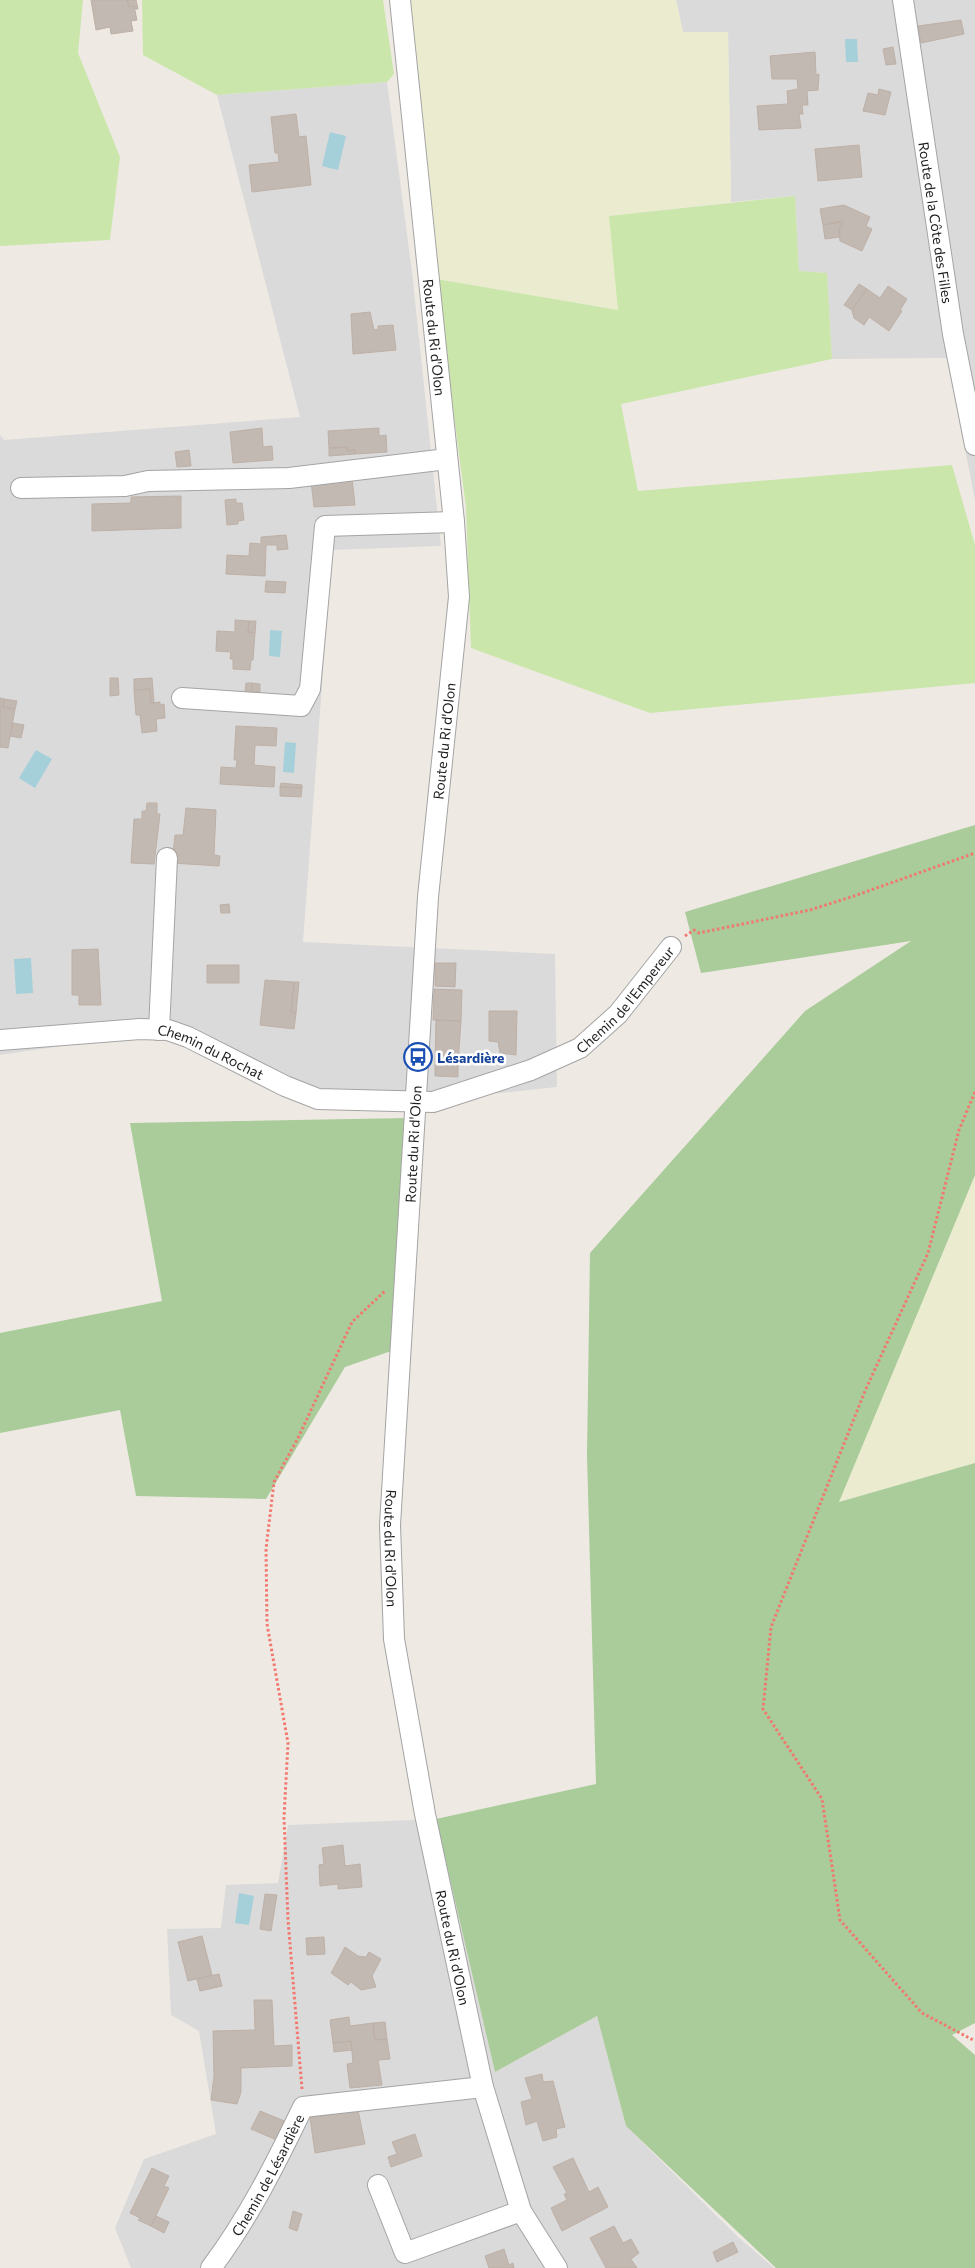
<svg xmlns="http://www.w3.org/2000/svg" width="975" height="2268" font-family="Commissioner,sans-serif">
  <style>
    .residential { fill: #dbdada }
    .farmland { fill: #ebeccf }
    .grass { fill: #cae6ab }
    .forest { fill: #aacb9a }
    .water { fill: #a5cfd9 }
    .building { fill: #c2b9b3; stroke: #beb0a6 }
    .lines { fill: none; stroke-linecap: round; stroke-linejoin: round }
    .minor-casing { stroke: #a4a4a4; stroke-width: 22 }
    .path { stroke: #f2786f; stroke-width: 3; stroke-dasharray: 2.5 2.5; stroke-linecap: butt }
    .minor { stroke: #fff; stroke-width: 20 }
    .labels { text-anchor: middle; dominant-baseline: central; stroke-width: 5; stroke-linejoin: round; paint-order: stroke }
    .street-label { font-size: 14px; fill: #1d1d1d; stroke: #fff }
    .transit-label { font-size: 14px; font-weight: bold; fill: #164399; stroke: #fff; text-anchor: start }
  </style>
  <rect width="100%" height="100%" fill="#eeeae3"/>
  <!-- residential -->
  <path class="residential" d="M676,0H975V500L947,358L832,359L827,273L799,271L795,196L731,202L728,32H683Z
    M387,82L412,272L441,546L332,550L303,942L555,954L557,1087L408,1103L307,1091L177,1029L0,1055V435L4,440L300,417L217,95Z
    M436,1819L495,2072L597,2016L626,2126L737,2236L774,2268H131L115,2228L144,2159L216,2134L199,2031L171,2015L167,1929L221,1928L226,1885L278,1883L288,1825Z"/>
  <!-- farmland -->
  <path class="farmland" d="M408,0H676L683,32H728L731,202L609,216L619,310L436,279Z
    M975,1175V1463L838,1502Z"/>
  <!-- grass -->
  <path class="grass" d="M0,0H83L78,53L120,157L110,240L0,246Z
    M142,0H383L394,74L387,82L217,95L143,55Z
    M795,196L799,271L827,273L832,359L621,404L638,491L952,465L975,545V683L650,713L471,648L466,507L436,279L618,310L609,216Z"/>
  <!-- forest -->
  <path class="forest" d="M975,825V1175L839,1502L975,1463V2023L952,2035L975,2055V2268H776L626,2126L597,2016L495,2072L436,1819L596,1784L587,1455L590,1253L805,1011L911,941L701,973L685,912Z
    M408,1118L394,1350L345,1367L266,1499L136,1496L120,1410L0,1433V1333L162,1301L130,1123Z"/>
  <!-- water -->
  <path class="water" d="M845,39H857L858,62H846Z
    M330,132L346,136L338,170L322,166Z
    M270,630L282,631L280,657L269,656Z
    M285,742L296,743L294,773L283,772Z
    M36,750L52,759L35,788L19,778Z
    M31,958L33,993L16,994L14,959Z
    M239,1893L254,1896L249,1925L235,1923Z"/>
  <!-- building -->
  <path class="building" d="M91,0H127L129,7L134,6L137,20L131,21L133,31L111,34L110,27L96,30Z
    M127,0H136L138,9H135L134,6L129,7Z
    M961,20L964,34L921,43L918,26Z
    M893,47L896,64L886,65L883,49Z
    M815,52L816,75L819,74L818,90L807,91L808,105H802L803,114H799L801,128L759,130L757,106L788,104L787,91L798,89L797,79H772L770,56Z
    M879,89L891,92L885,115L863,111L868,93L878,95Z
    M296,114L299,137L306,136L311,185L252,192L249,165L279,162L278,153H275L271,117Z
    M859,145L862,177L818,181L815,149Z
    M844,205L870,217L866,226L872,229L862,251L840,241L839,230L843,222L823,225L820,209Z
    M841,221L843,222L839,230L840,237L825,239L823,225Z
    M859,284L867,289L852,310L844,305Z
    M888,286L907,299L900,310L902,311L889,331L869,317L864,325L854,318L852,310L867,289L880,298Z
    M370,312L374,330L378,329V326L393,325L396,350L353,354L351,314Z
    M262,428L263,447L272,446L273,460L233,463L230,432Z
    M379,428V436L386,435L387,452L355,454V450L347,451V447L329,448L328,431Z
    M347,447V451L355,450V454L329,456V448Z
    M189,450L191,466L177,467L175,452Z
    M352,478L355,505L314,507L311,481Z
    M181,496V528L92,531V504L131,503V497Z
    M236,499V503H242L244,520L238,521V524L227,525L225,500Z
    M286,535L288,549L277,550V545H266L265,576L226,574L227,555L249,556L250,543L261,544V537Z
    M266,581L286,582L285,593L265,592Z
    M235,620L249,621L248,632L255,633L253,660H251L250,670L233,669V659H230L231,652L216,651L217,631L235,632Z
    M249,621H256L255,633L248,632Z
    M110,678H118L119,695L110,696Z
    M152,678L154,703H151L150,689L134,690V679Z
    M246,683H252V692L245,691Z
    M252,683L260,684V692H252Z
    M150,689L151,703L160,702V705L164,704L165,718L156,719L157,731L142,733L140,715H136L134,690Z
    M0,698L4,699L3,707L15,709L8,748L0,747Z
    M4,699L17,701L15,709L3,707Z
    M13,723L24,725L21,738L10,736Z
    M236,726L277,728L276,746L255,745L254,765L275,767L274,787L220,784L221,767L236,768L237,760H234Z
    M281,783L302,785V788L280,787Z
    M280,787L302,788L301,797L280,796Z
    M147,803H157V814H160L154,864L131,863L134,819H142V811H146Z
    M186,808L216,810L214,855L220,856L219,866L172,863L175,835H183Z
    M229,904L230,913H221L220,905Z
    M98,949L101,1005H79V995H72V950Z
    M435,963H456L455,987L435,986Z
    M207,965H239V983H207Z
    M265,980L294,982L291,1012L296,1013L294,1029L260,1025Z
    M294,982H299L296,1013L291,1012Z
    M434,989L462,990L461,1021L433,1020Z
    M489,1011H517L516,1055L500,1053L498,1042L489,1041Z
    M436,1020L461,1021L458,1064L435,1062Z
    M435,1062L458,1064V1077L435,1076Z
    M343,1845L345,1866L360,1864L362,1887L338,1889V1884L320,1886L319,1865L324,1864L322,1848Z
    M265,1894L277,1895L271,1931L260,1929Z
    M202,1936L212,1975L188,1981L178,1942Z
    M324,1937L325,1954L307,1955L306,1938Z
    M345,1947L358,1956L366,1957L369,1952L381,1959L372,1976L376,1987L361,1990L351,1982L348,1985L331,1973Z
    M219,1974L222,1986L200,1991L197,1979Z
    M254,2000H272L274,2046L292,2045V2066L241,2068V2092L237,2104L211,2100L214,2076L213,2031L255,2030Z
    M349,2017L350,2026L373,2023L375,2040L387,2039L390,2059L378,2060L382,2085L350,2088L347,2064L353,2063L351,2041L333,2043L330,2020Z
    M385,2022L387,2039L375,2040L373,2023Z
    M351,2041L352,2050L334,2052L333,2043Z
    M542,2074L543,2082L553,2081L565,2127L556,2129L557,2137L543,2141L537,2121L526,2125L521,2102L532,2099L525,2078Z
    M358,2110L365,2144L315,2153L310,2118Z
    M260,2111L287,2122L279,2141L251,2129Z
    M415,2134L422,2156L391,2167L388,2157L397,2154L392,2142Z
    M573,2158L589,2192L598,2187L608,2207L562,2231L551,2208L567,2200L564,2194L567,2193L553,2167Z
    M152,2168L169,2176L164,2186L169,2188L151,2226L138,2220L140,2218L130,2213Z
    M293,2211L302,2214L297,2231L289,2228Z
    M156,2216L169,2222L164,2233L151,2226Z
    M614,2226L623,2243L631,2239L639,2253L631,2259L637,2268H606L590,2238Z
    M733,2242L738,2252L717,2262L713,2252Z
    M504,2249L509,2265L513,2263L514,2268H489L485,2256Z"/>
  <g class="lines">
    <defs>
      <g id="minor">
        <path id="s1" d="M400,0L454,522L459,597L428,897L390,1525L394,1639L425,1814L483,2087L521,2211L557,2268"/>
        <path id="s2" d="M903,0L953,334L975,445"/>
        <path d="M21,488L125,486L148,481L289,478L447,459"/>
        <path d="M182,698L301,706L310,689L325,526L454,522"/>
        <path d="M159,1030L167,858"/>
        <path id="s3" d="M0,1040L140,1029L168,1030L188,1037L285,1086L318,1099L433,1102L531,1070L580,1048L618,1014L671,947"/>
        <path d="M378,2185L405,2253L521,2211"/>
        <path id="s4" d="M211,2268C248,2219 276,2163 303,2107L483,2087"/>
      </g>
    </defs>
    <!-- minor casing -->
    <use href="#minor" class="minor-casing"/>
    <!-- path -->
    <path class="path" d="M685,936L694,930L699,933L810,910L854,896L975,853
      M975,1092L959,1130L928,1253L865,1391L771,1627L763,1709L822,1799L840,1920L922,2013L975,2041
      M302,2089L288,1920L284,1818L288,1743L267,1624L266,1549L274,1482L298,1438L352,1322L385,1291"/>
    <!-- minor -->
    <use href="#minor" class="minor"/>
  </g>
  <!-- icons -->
  <defs>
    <symbol id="bus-ring" viewBox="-11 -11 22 22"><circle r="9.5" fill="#fff" stroke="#1a4fb4" stroke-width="1.5"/><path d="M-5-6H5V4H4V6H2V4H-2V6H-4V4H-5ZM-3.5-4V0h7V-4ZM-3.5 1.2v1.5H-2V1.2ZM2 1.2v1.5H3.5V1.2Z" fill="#1a4fb4"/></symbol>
  </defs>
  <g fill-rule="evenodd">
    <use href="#bus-ring" x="402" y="1041" width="32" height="32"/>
  </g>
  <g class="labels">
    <!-- street labels -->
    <g class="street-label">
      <text stroke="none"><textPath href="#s2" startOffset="225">Route de la Côte des Filles</textPath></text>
      <text stroke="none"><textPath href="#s1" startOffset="339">Route du Ri d'Olon</textPath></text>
      <text transform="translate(444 741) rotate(-84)">Route du Ri d'Olon</text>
      <text stroke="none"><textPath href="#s3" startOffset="672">Chemin de l'Empereur</textPath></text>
      <text stroke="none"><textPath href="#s3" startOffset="216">Chemin du Rochat</textPath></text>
      <text transform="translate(413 1144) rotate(-87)">Route du Ri d'Olon</text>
      <text stroke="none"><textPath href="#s1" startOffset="1554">Route du Ri d'Olon</textPath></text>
      <text stroke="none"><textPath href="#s1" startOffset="1959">Route du Ri d'Olon</textPath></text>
      <text stroke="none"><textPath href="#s4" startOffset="109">Chemin de Lésardière</textPath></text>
    </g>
    <!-- transit labels -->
    <g class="transit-label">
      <text x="437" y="1057">Lésardière</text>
    </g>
  </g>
</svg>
